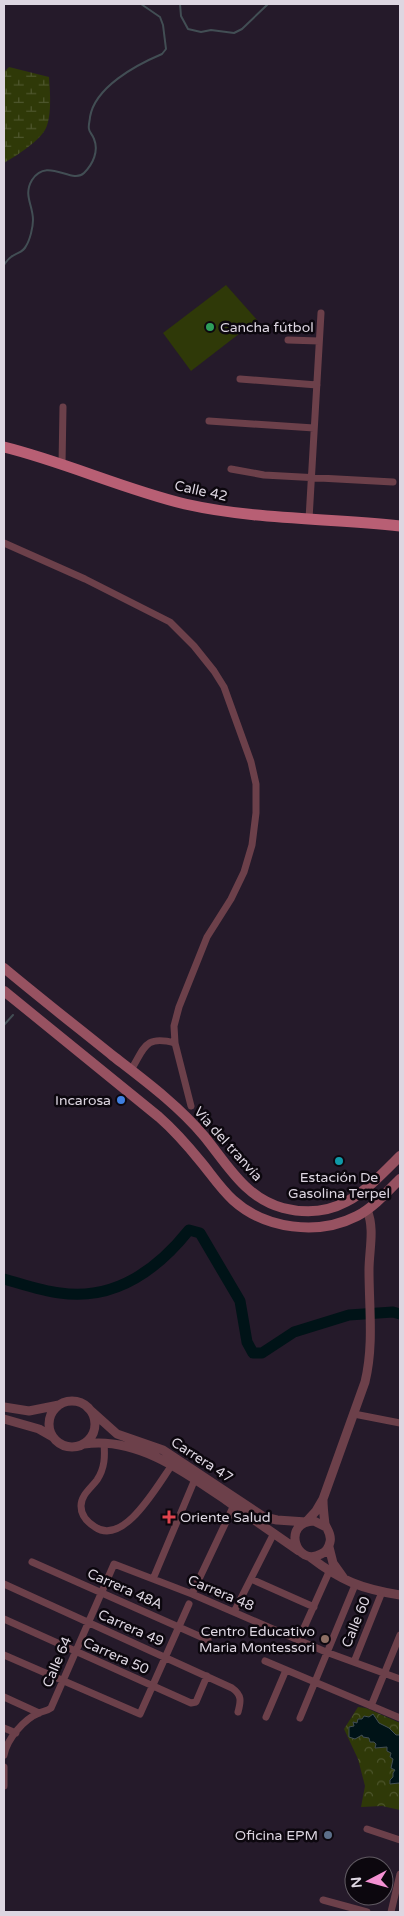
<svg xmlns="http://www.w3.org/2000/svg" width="404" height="1916" font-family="'Varela Round',sans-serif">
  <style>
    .wetland { fill: url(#wetland-marsh) }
    .park { fill: url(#park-crowns) }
    .pitch { fill: #2f3908 }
    .water { fill: #001317; stroke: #424e54 }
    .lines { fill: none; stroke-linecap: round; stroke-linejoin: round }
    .stream { stroke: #424e54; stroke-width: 2 }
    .river { stroke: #001317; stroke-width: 11 }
    .minor { stroke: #6c404a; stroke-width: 7 }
    .tertiary { stroke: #6c404a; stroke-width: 9 }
    .secondary { stroke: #975261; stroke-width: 10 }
    .primary { stroke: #b85f74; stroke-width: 11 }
    .leisure-dot { fill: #2e9e5b; stroke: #0c070e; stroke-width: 2 }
    .shop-dot { fill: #3f7fe0; stroke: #0c070e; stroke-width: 2 }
    .culture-dot { fill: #0f9aa8; stroke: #0c070e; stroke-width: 2 }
    .health-dot { fill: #e0444e; stroke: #0c070e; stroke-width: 2 }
    .education-dot { fill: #8d6e63; stroke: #0c070e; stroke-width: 2 }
    .service-dot { fill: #5c6f8a; stroke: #0c070e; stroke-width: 2 }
    .labels { text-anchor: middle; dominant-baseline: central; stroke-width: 5; stroke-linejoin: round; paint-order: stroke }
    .poi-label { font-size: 14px; fill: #ddd6e1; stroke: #0c070e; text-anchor: end }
    .street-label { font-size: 14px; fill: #ddd6e1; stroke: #0c070e }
  </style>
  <defs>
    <pattern id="wetland-marsh" width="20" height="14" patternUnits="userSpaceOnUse" patternTransform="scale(1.25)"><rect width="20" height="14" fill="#2f3908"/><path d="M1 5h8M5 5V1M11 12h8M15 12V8" fill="none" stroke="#4d552c"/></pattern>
    <pattern id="park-crowns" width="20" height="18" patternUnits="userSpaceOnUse" patternTransform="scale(1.25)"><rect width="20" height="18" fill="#2f3908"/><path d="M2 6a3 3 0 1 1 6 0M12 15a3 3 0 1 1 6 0" fill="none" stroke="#4d552c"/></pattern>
  </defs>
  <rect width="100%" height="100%" fill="#251a2a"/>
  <!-- wetland -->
  <path class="wetland" d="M9,67L49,77C50,91 52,115 46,128C40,141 16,156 4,163V72Z"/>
  <!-- park -->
  <path class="park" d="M358,1707L366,1708L400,1723V1810L382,1806L361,1807L365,1786L358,1759L344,1729Z"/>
  <!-- pitch -->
  <path class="pitch" d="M226,285L257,320L191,371L163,333Z"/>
  <!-- water -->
  <path class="water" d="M373,1714L379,1723L389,1728L396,1735H400V1785L399,1783L390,1784V1780L393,1777V1773L395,1770L391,1768L393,1759L390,1757L391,1753L387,1751V1747L375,1748L376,1744L374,1742H370L369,1738L363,1737L362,1735L355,1739L349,1737V1727L354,1726L353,1722L357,1723L358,1719H362L364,1716L369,1717Z"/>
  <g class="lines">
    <!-- stream -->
    <path class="stream" d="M180,4L181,16L188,29L201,32L211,30L234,33L242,29L268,4
      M4,265C6,262 8,259 11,257C17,252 23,253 26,246C30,240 33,227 33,220C33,205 23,195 32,180C47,156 72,185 84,173C93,164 99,151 94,139C93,135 89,132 89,129C88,126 90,120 90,117C95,87 136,65 162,54L166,49L163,25L160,17L141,4
      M4,1025L13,1015"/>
    <!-- river -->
    <path class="river" d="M4,1279C22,1284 41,1291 60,1293C114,1301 157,1270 189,1230L200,1233L240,1301L247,1342L253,1353H262L294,1332L349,1315L393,1312L400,1314"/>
    <!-- minor -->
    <path class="minor" d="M288,340L319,341
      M240,379L317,385
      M209,421L314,428
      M62,465L63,407
      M231,469L264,475L393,482
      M309,519L321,313
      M4,543L85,579L170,622L194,646L214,671L224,687L251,762L256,784V813L252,845L244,872L231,899L207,937L179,1007L174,1026L175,1043L191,1106
      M131,1070C145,1047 145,1035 175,1043
      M354,1414L400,1423
      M104,1443C105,1456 105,1468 97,1480C91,1488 81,1495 81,1506C81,1516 87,1522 95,1527C124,1547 158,1484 172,1465
      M32,1562L208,1640
      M153,1579L195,1479
      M251,1579L314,1607
      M4,1584L232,1688C242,1695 241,1701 238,1712
      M192,1594L234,1505
      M234,1612L274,1533
      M4,1619L191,1703L196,1702L207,1676
      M299,1639L329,1572
      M4,1655L140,1714L189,1604
      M265,1661L400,1718
      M354,1662L382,1592
      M4,1697L39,1713
      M371,1706L400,1635
      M266,1717L286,1670
      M300,1718L355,1585
      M4,1728L16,1733
      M4,1755C7,1739 24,1719 39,1713C43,1711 47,1711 51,1708L114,1564L192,1594L326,1652L400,1679
      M4,1767V1786
      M367,1829L400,1840
      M323,1900L367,1912
      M391,1912L400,1874"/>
    <!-- tertiary -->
    <path class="tertiary" d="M49 1424a23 23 0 1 1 46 0a23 23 0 1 1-46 0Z
      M4,1407L29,1411L59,1405
      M88,1408L117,1434L163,1450L264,1517L277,1520L306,1522L316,1511L323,1499L365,1382C374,1345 369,1308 369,1270C369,1250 375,1229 367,1210
      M4,1419L39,1429L53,1437
      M84,1444C138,1436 188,1474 230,1503C253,1519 276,1535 299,1551
      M323,1500C323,1508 324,1516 325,1524C327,1530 332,1534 330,1542C329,1547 326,1552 321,1554C296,1568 281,1522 314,1521L326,1527
      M329,1547L333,1563L343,1577
      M310,1557C341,1581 362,1589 400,1595"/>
    <!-- secondary -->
    <path class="secondary" d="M4,968C40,998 77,1027 113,1056C144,1080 178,1105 204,1136C227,1164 245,1198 283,1208C338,1222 365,1191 400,1156
      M4,991L159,1117C175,1131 188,1146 201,1162C211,1174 220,1188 233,1200C265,1229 318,1236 357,1216C374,1207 387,1192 400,1179"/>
    <!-- primary -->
    <path class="primary" d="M4,447C65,462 123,489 185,504C256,520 328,518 400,526"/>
  </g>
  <!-- markers -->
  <circle class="leisure-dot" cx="210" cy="327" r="5"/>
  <circle class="shop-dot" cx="121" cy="1100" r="5"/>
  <circle class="culture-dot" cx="339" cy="1161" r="5"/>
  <path class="health-dot" d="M166.5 1509.5h5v5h5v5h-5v5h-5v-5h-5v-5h5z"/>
  <circle class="education-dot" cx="325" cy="1639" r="5"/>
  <circle class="service-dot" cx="328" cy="1835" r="5"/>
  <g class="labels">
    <!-- poi labels -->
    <g class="poi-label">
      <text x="220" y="327" text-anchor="start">Cancha fútbol</text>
      <text x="111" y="1100">Incarosa</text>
      <text x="339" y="1177" text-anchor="middle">Estación De<tspan x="339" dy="16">Gasolina Terpel</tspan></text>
      <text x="180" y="1517" text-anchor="start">Oriente Salud</text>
      <text x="315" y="1631">Centro Educativo<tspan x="315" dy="16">Maria Montessori</tspan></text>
      <text x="318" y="1835">Oficina EPM</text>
    </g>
    <!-- street labels -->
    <g class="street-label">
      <text transform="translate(201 491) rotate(12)">Calle 42</text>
      <text transform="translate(228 1144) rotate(48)">Vía del tranvía</text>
      <text transform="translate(202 1460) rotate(33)">Carrera 47</text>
      <text transform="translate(125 1589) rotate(24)">Carrera 48A</text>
      <text transform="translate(221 1593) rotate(23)">Carrera 48</text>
      <text transform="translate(356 1622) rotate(-68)">Calle 60</text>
      <text transform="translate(131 1628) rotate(24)">Carrera 49</text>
      <text transform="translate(116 1656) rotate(24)">Carrera 50</text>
      <text transform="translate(57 1662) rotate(-67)">Calle 64</text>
    </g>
  </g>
  <!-- border -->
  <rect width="404" height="1916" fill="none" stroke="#ddd6e1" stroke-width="10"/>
  <!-- north arrow -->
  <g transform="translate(369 1881) rotate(264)"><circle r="24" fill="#0c070e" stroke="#605a62"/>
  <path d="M0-4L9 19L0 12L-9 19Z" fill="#f491d3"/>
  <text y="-8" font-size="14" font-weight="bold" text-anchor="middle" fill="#ddd6e1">N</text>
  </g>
</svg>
